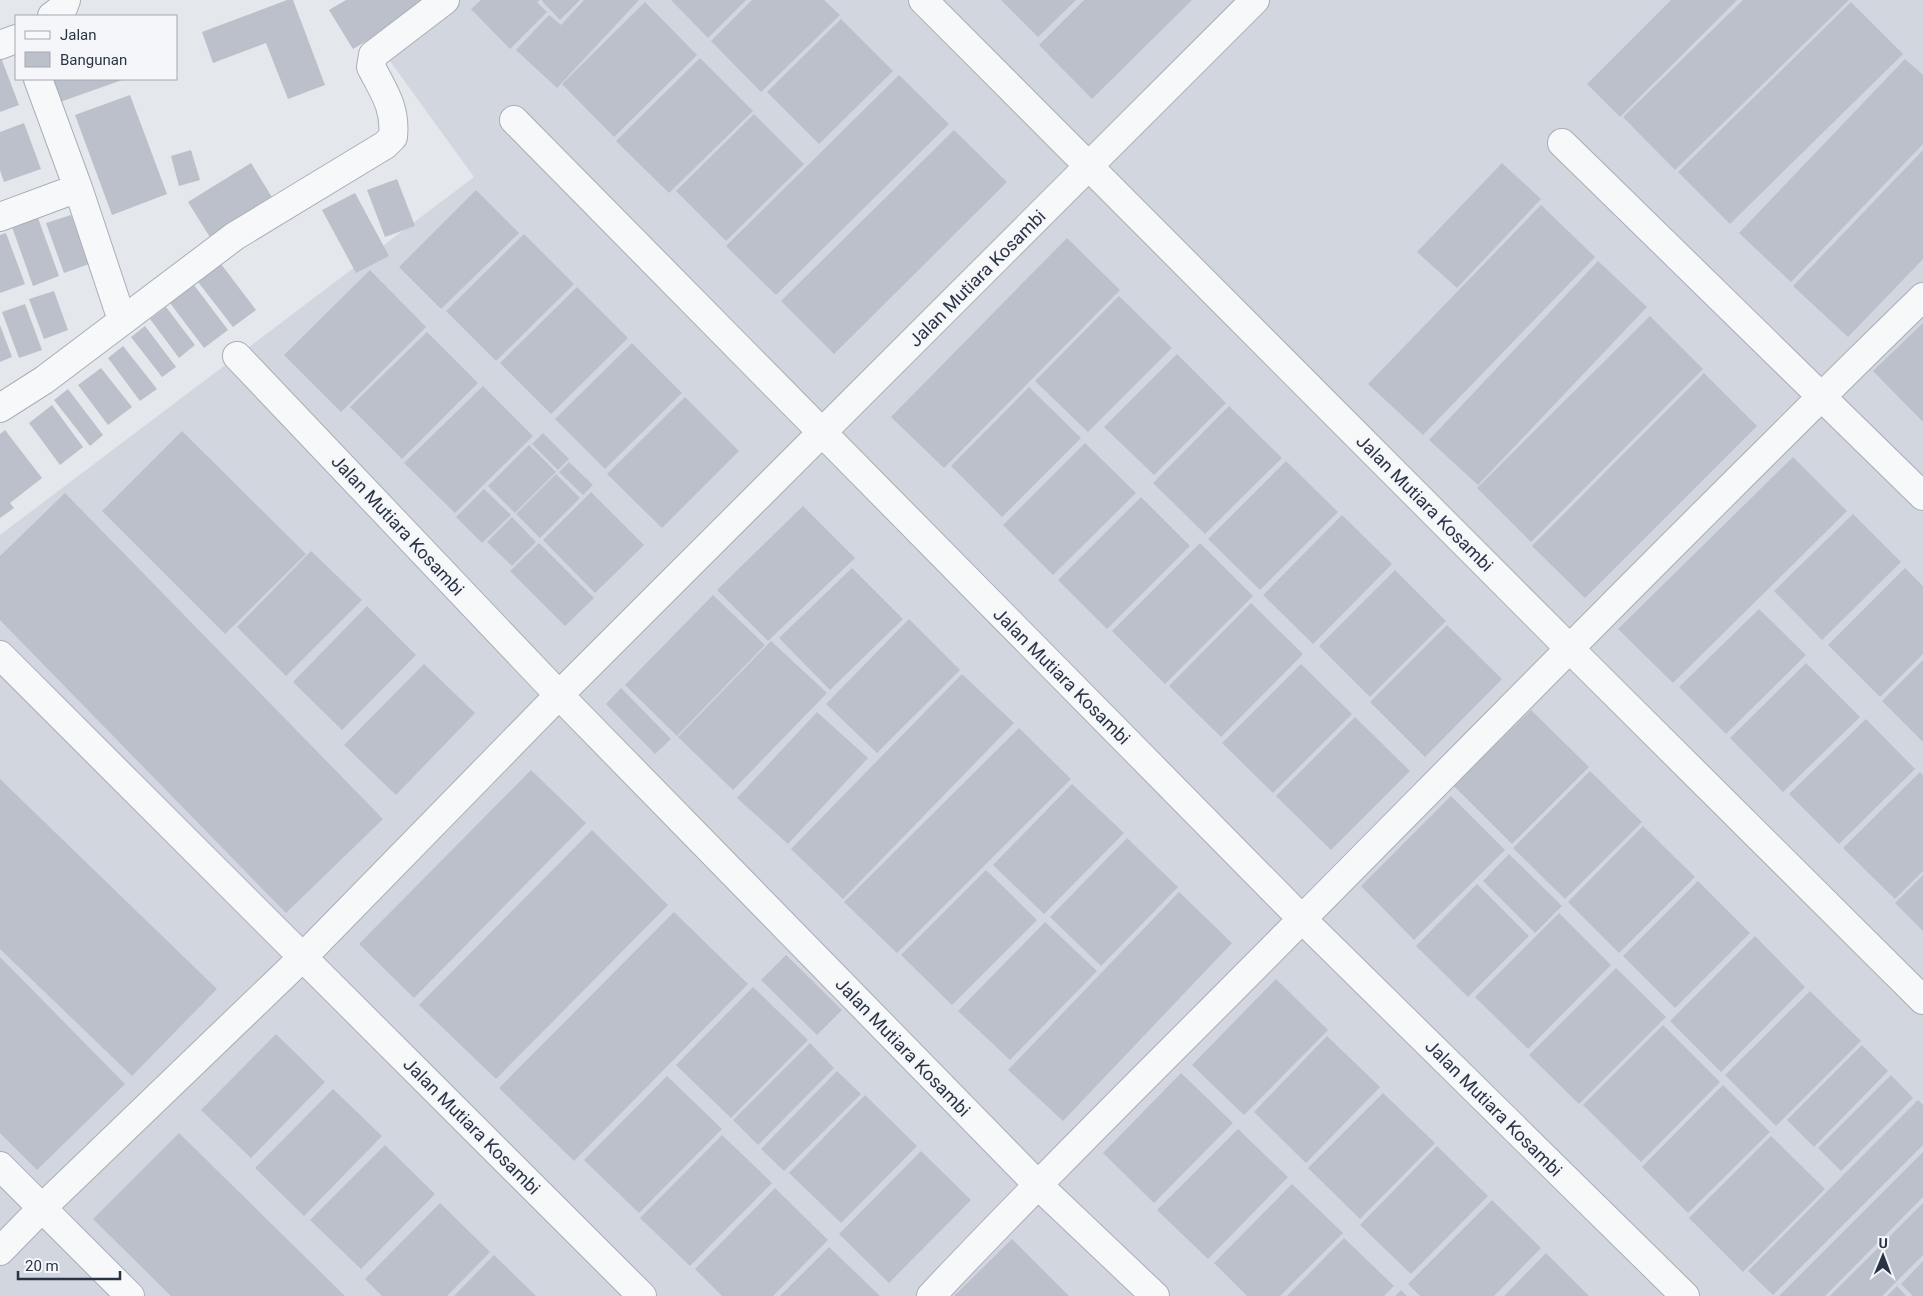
<svg xmlns="http://www.w3.org/2000/svg" width="1923" height="1296" font-family="Roboto,sans-serif">
  <style>
    .built { fill: #d2d6de }
    .building { fill: #bbc0ca }
    .lines { fill: none; stroke-linecap: round; stroke-linejoin: round }
    .minor-casing { stroke: #a9aeb7; stroke-width: 30 }
    .minor { stroke: #f7f8fa; stroke-width: 28 }
    .labels { text-anchor: middle; dominant-baseline: central; stroke-width: 4.5; stroke-linejoin: round; paint-order: stroke }
    .street-label { font-size: 18px; fill: #2b3445; stroke: #f4f6f9 }
  </style>
  <rect width="100%" height="100%" fill="#e4e7ec"/>
  <!-- built -->
  <path class="built" d="M351,0H1923V1296H0V535L474,177L358,17Z"/>
  <!-- building -->
  <path class="building" d="M287,0H293L325,85L288,99L266,43L213,63L202,32Z
    M346,0H428L430,3L353,49L329,10Z
    M481,0H540L537,2L547,12L510,49L471,9Z
    M543,0H580L560,20L542,1Z
    M584,0H639L557,88L516,50L549,15L561,25Z
    M671,0H746L708,38Z
    M752,0H824L840,15L761,92L711,41Z
    M1001,0H1076L1038,37Z
    M1084,0H1192L1092,99L1039,45Z
    M1671,0H1737L1620,117L1587,84Z
    M1743,0H1849L1675,170L1623,117Z
    M645,2L697,55L614,137L562,84Z
    M1851,2L1903,54L1730,224L1678,172Z
    M841,19L893,71L819,144L767,92Z
    M0,55L19,105L0,112Z
    M700,58L753,111L669,193L616,141Z
    M1905,59L1923,75V144L1791,282L1739,233Z
    M899,75L949,124L776,295L726,246Z
    M51,79H125L60,102Z
    M130,95L167,194L112,215L75,115Z
    M754,114L804,164L726,241L676,191Z
    M24,123L41,169L4,182L0,170V132Z
    M954,130L1007,182L834,354L781,301Z
    M191,150L200,180L179,186L171,156Z
    M1923,150V259L1848,337L1793,286Z
    M251,163L275,202L213,242L188,202Z
    M1502,163L1541,199L1457,288L1417,252Z
    M397,179L415,226L385,237L367,190Z
    M476,190L519,233L441,309L399,267Z
    M355,193L389,256L356,273L322,210Z
    M1541,205L1595,257L1423,435L1368,384Z
    M71,215L89,264L64,273L46,223Z
    M38,218L59,276L33,286L12,227Z
    M6,233L25,284L0,293V235Z
    M524,234L574,284L496,361L446,311Z
    M1067,238L1120,290L944,468L891,417Z
    M1598,261L1647,307L1478,485L1429,440Z
    M221,264L256,310L233,327L198,282Z
    M370,270L426,327L341,412L284,355Z
    M194,285L228,330L204,348L170,303Z
    M577,287L628,338L551,414L500,363Z
    M54,291L68,330L44,339L29,299Z
    M1119,296L1172,348L1088,432L1035,381Z
    M25,304L42,350L19,358L2,312Z
    M166,307L195,345L179,358L150,319Z
    M1650,316L1703,369L1531,542L1477,488Z
    M1923,323V422L1873,371Z
    M0,325L12,357L0,362Z
    M145,326L176,367L162,377L131,337Z
    M427,332L478,383L402,459L350,407Z
    M632,343L682,393L605,469L555,419Z
    M123,346L157,389L140,401L108,358Z
    M1177,354L1226,403L1154,475L1104,427Z
    M101,368L132,407L108,425L78,385Z
    M1704,373L1757,426L1585,598L1532,546Z
    M483,386L533,436L455,513L404,463Z
    M1029,387L1081,438L1002,517L951,466Z
    M68,389L103,435L90,446L54,400Z
    M685,397L739,451L662,528L607,474Z
    M52,405L83,447L60,465L29,423Z
    M1229,406L1282,458L1205,534L1153,483Z
    M5,430L42,478L10,503L14,508L0,518V434Z
    M182,431L306,554L225,634L102,511Z
    M543,433L569,459L558,470L532,444Z
    M1085,443L1136,493L1053,575L1003,525Z
    M529,445L556,472L515,513L488,486Z
    M1793,457L1847,511L1673,683L1618,629Z
    M1286,461L1338,512L1260,590L1208,539Z
    M569,462L593,485L583,495L559,472Z
    M556,474L580,498L540,538L516,514Z
    M484,489L511,515L482,543L456,517Z
    M591,492L644,545L595,593L543,540Z
    M65,493L383,819L286,913L0,620V556Z
    M1141,497L1190,546L1107,629L1058,580Z
    M803,506L855,558L768,641L717,590Z
    M1853,514L1901,562L1822,640L1774,591Z
    M1342,515L1392,564L1313,644L1263,595Z
    M512,517L536,542L512,566L487,542Z
    M539,543L594,598L565,626L510,571Z
    M1200,543L1253,596L1165,684L1112,631Z
    M311,551L362,600L286,676L237,627Z
    M852,568L903,619L830,690L779,638Z
    M1905,568L1923,586V654L1880,697L1828,645Z
    M1395,570L1446,621L1370,697L1319,646Z
    M713,595L765,645L677,736L625,685Z
    M1251,603L1303,654L1221,737L1169,686Z
    M367,606L416,655L342,730L293,682Z
    M1759,609L1806,655L1726,734L1679,687Z
    M909,619L960,670L877,753L826,704Z
    M1447,625L1502,679L1425,757L1370,702Z
    M771,641L827,693L733,790L678,737Z
    M1923,660V742L1882,701Z
    M1806,663L1860,717L1783,792L1730,738Z
    M424,664L475,713L396,795L344,745Z
    M1301,664L1352,714L1273,793L1222,743Z
    M962,674L1014,723L843,899L791,849Z
    M621,688L671,739L655,754L606,704Z
    M1531,710L1589,767L1512,844L1454,786Z
    M817,712L868,758L788,844L737,798Z
    M1355,717L1410,771L1331,850L1276,796Z
    M1866,719L1915,769L1839,844L1789,794Z
    M1019,728L1071,779L897,953L844,902Z
    M531,770L586,823L414,998L359,944Z
    M1590,771L1642,822L1565,899L1513,848Z
    M1920,772L1923,775V871L1895,899L1843,848Z
    M0,779L217,989L132,1076L0,949Z
    M1072,784L1124,833L1044,914L993,865Z
    M1451,796L1505,850L1414,940L1361,886Z
    M1643,826L1695,877L1619,953L1568,902Z
    M592,830L668,905L496,1079L419,1005Z
    M1127,838L1178,887L1101,966L1050,917Z
    M1509,854L1562,906L1535,933L1483,881Z
    M986,870L1037,920L952,1005L901,955Z
    M1923,875V931L1895,903Z
    M1698,881L1750,933L1675,1008L1623,956Z
    M1477,884L1529,936L1468,997L1416,946Z
    M1179,892L1232,943L1063,1121L1008,1070Z
    M674,912L748,984L574,1161L499,1088Z
    M1559,913L1611,965L1528,1049L1475,997Z
    M1045,922L1097,971L1010,1060L958,1011Z
    M1755,936L1805,987L1721,1072L1670,1021Z
    M786,955L842,1010L817,1035L761,980Z
    M0,957L125,1084L37,1170L0,1133Z
    M1616,968L1666,1017L1579,1104L1529,1055Z
    M1276,979L1328,1030L1244,1115L1192,1065Z
    M753,987L808,1040L731,1118L676,1065Z
    M1810,991L1861,1041L1776,1126L1725,1075Z
    M1663,1025L1720,1082L1641,1162L1583,1105Z
    M276,1034L325,1082L251,1158L201,1110Z
    M1327,1036L1380,1087L1306,1163L1254,1112Z
    M810,1043L834,1068L758,1145L733,1120Z
    M1862,1045L1888,1071L1814,1147L1787,1120Z
    M837,1071L861,1094L784,1171L761,1149Z
    M1181,1073L1233,1123L1154,1203L1103,1153Z
    M1891,1075L1913,1098L1841,1171L1818,1148Z
    M667,1076L722,1129L639,1213L584,1160Z
    M1723,1085L1770,1132L1688,1213L1642,1167Z
    M333,1089L382,1136L304,1216L255,1168Z
    M1383,1093L1435,1143L1360,1219L1308,1168Z
    M865,1095L917,1146L841,1223L789,1173Z
    M1918,1100L1923,1105V1145L1773,1295L1748,1271Z
    M1238,1129L1288,1177L1208,1259L1157,1210Z
    M179,1133L345,1296H171L93,1219Z
    M722,1135L772,1183L690,1266L640,1218Z
    M1771,1136L1825,1189L1743,1272L1689,1218Z
    M385,1145L435,1194L361,1269L310,1220Z
    M1437,1146L1488,1196L1411,1274L1360,1225Z
    M921,1151L971,1200L889,1283L839,1234Z
    M1923,1152V1197L1825,1296H1779Z
    M1292,1184L1343,1233L1280,1296H1247L1214,1263Z
    M775,1188L828,1240L773,1296H722L695,1269Z
    M1492,1200L1541,1248L1494,1296H1420L1408,1284Z
    M440,1203L490,1252L447,1296H382L365,1279Z
    M1923,1203V1255L1882,1296H1830Z
    M1344,1238L1394,1286L1384,1296H1287Z
    M1012,1239L1069,1296H954Z
    M829,1247L880,1296H780Z
    M1546,1253L1589,1296H1504Z
    M494,1255L536,1296H454Z
    M1923,1261V1296H1913L1901,1284Z
    M1897,1286L1906,1296H1887Z
    M1401,1290L1407,1296H1395Z"/>
  <g class="lines">
    <defs>
      <path id="minor" d="M923,0L1569,648L1923,1000
        M52,16L63,8L66,0
        M0,45L16,39
        M514,120L1302,919L1685,1296
        M1562,143L1923,496
        M78,188L122,320
        M0,217L78,188L38,79
        M237,356L559,695L1037,1184L1155,1296
        M0,408L44,380L235,236L385,145L393,137C396,108 384,92 371,67L373,55L445,0
        M0,655L642,1296
        M0,1166L130,1296
        M0,1251L43,1207L303,957L559,695L1255,0
        M931,1296C1052,1167 1179,1044 1303,918C1509,710 1714,501 1923,297"/>
    </defs>
    <!-- minor casing -->
    <use href="#minor" class="minor-casing"/>
    <!-- minor -->
    <use href="#minor" class="minor"/>
  </g>
  <g class="labels">
    <!-- street labels -->
    <g class="street-label">
      <text transform="translate(977 278) rotate(-45)">Jalan Mutiara Kosambi</text>
      <text transform="translate(1425 503) rotate(45)">Jalan Mutiara Kosambi</text>
      <text transform="translate(398 525) rotate(47)">Jalan Mutiara Kosambi</text>
      <text transform="translate(1062 676) rotate(45)">Jalan Mutiara Kosambi</text>
      <text transform="translate(903 1047) rotate(46)">Jalan Mutiara Kosambi</text>
      <text transform="translate(1494 1108) rotate(45)">Jalan Mutiara Kosambi</text>
      <text transform="translate(472 1126) rotate(45)">Jalan Mutiara Kosambi</text>
    </g>
  </g>
  <!-- legend -->
  <rect x="15" y="15" width="162" height="65" fill="#f4f6f9" stroke="#a4a8b1"/>
  <rect x="25" y="31" width="25" height="8" fill="#f7f8fa" stroke="#a4a8b1"/>
  <text x="60" y="40" font-size="15" fill="#2b3445">Jalan</text>
  <rect x="25" y="52" width="25" height="15" fill="#bbc0ca" stroke="#a4a8b1"/>
  <text x="60" y="65" font-size="15" fill="#2b3445">Bangunan</text>
  <!-- north arrow -->
  <g transform="translate(1883 1256) rotate(1)" stroke="#f4f6f9" stroke-width="4" paint-order="stroke">
  <path d="M0-4L9 19L0 12L-9 19Z" fill="#2b3445"/>
  <text y="-8" font-size="14" font-weight="bold" text-anchor="middle" fill="#2b3445">U</text>
  </g>
  <!-- scale -->
  <path d="M18 1271v8h102v-8" fill="none" stroke="#2b3445" stroke-width="2.5"/>
  <text x="25" y="1271" font-size="15" fill="#2b3445" stroke="#f4f6f9" stroke-width="4" paint-order="stroke">20 m</text>
</svg>
